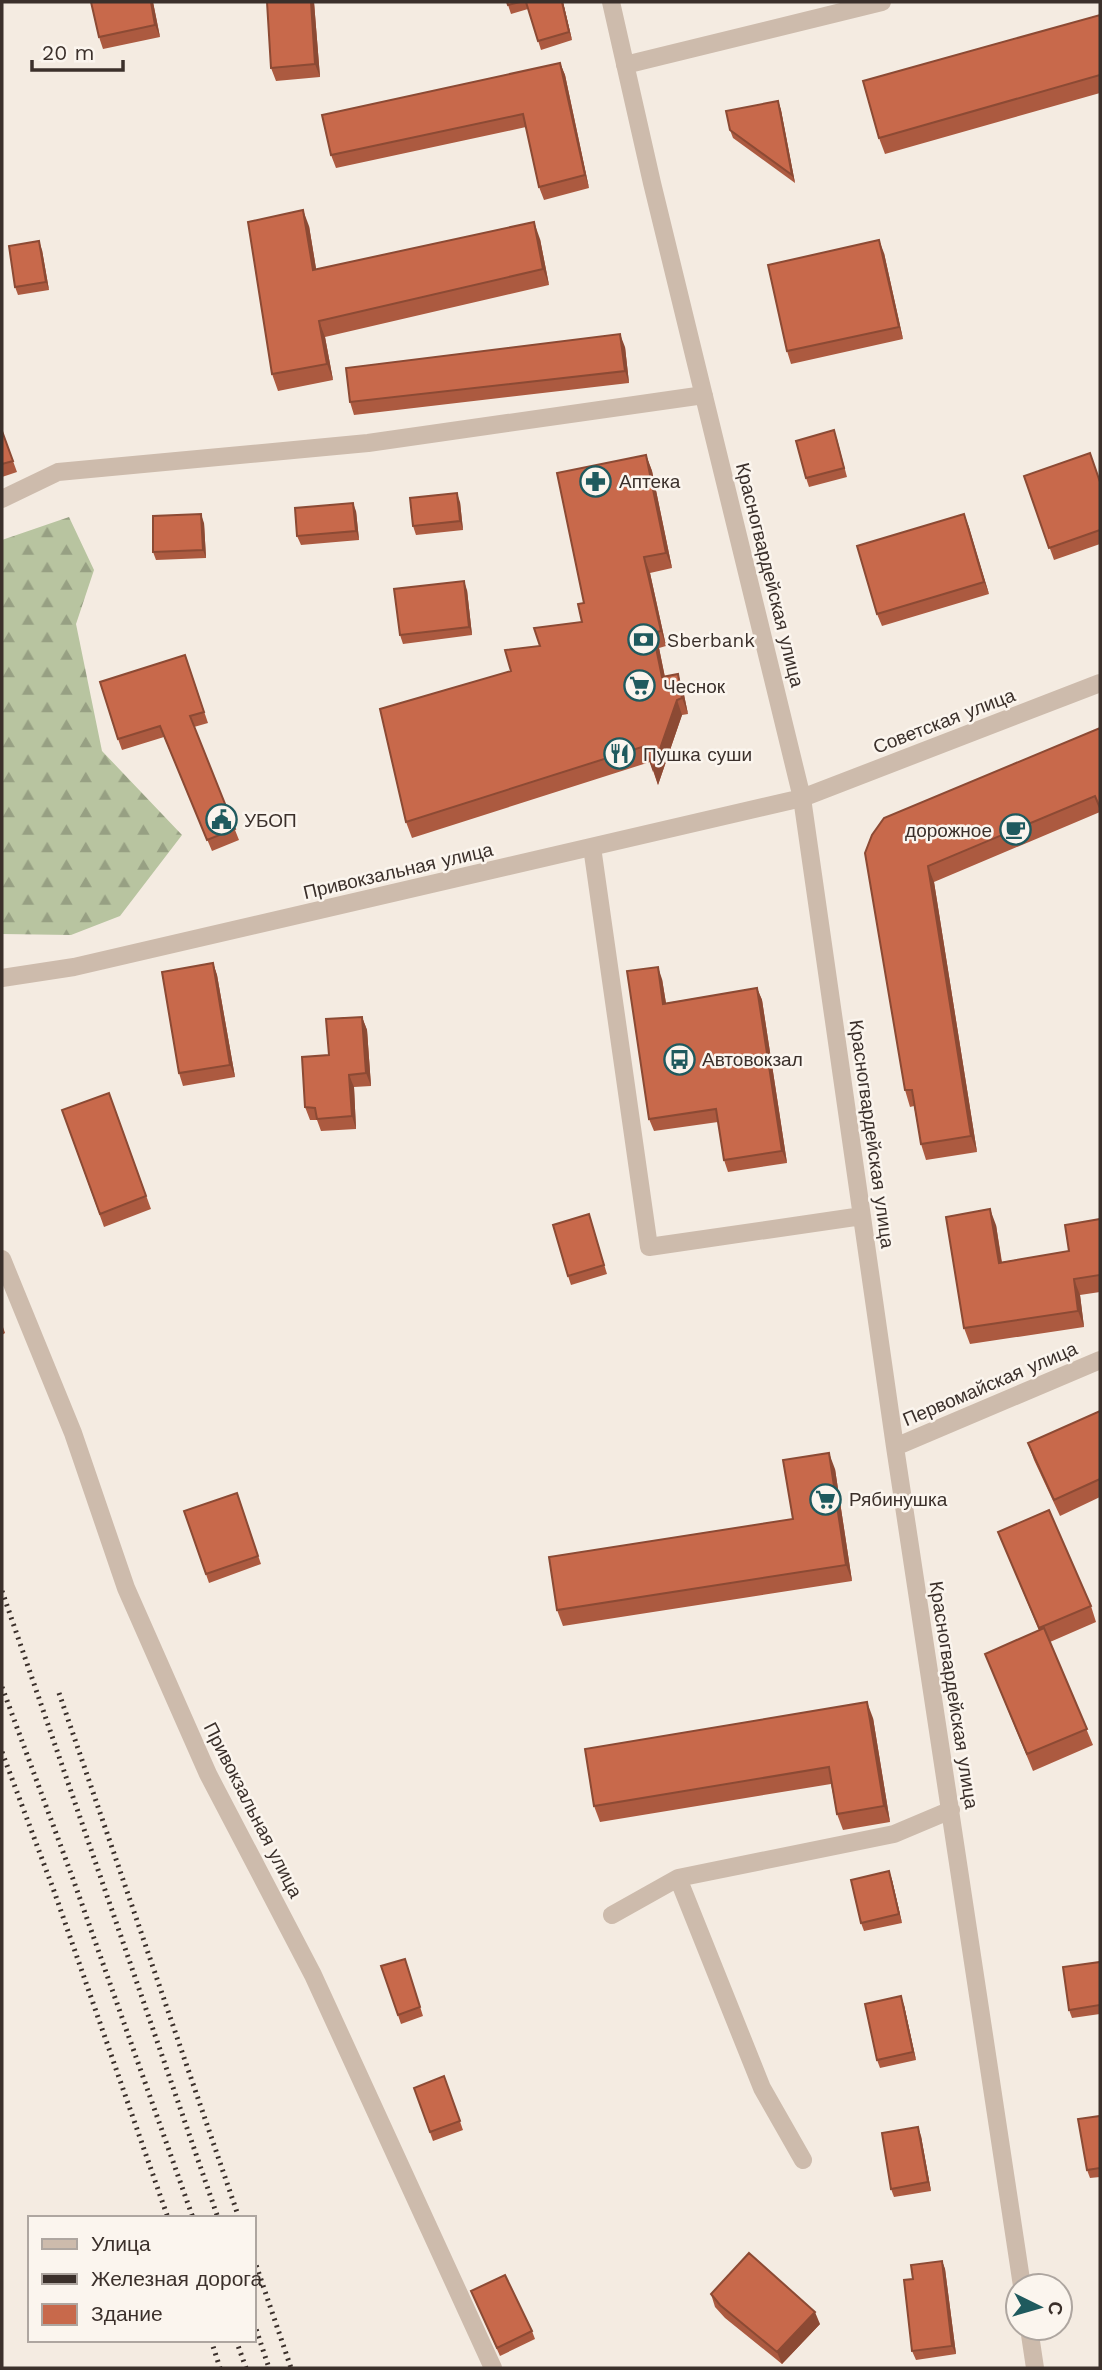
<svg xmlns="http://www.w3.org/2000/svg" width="1102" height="2370" font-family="'Work Sans',sans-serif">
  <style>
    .forest { fill: url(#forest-firs) }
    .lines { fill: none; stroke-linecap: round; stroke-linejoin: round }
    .minor { stroke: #cdbbac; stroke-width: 18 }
    .rail { stroke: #3b302b; stroke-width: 5; stroke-dasharray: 2 5; stroke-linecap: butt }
    .wall { fill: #ac5a40 }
    .shaded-wall { fill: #8c4a34 }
    .building { fill: #c8694b; stroke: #8c4a34; stroke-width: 2 }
    .labels { text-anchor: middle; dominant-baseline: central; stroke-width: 5; stroke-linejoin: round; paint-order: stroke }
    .poi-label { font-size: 19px; fill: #3b302b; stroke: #fbf5ee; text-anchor: start }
    .street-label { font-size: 19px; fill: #3b302b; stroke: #fbf5ee }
  </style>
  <defs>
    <pattern id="forest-firs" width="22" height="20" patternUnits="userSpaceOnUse" patternTransform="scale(1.75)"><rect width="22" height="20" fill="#b8c4a0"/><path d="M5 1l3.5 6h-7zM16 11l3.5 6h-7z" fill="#97a083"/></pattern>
  </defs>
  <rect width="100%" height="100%" fill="#f4ebe1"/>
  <!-- forest -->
  <path class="forest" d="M69,517L94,570L76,624L102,751L182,835L120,916L71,935L2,934V540Z"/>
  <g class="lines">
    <!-- minor -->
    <path class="minor" d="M611,2L652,183L802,798L895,1447L1022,2286
      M625,65L882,2
      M2,499L58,472L368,443L704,395
      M592,847L649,1247L862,1216
      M2,978L74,967L802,798L1100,683
      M2,1259L73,1433L126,1588L208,1774L313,1975L493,2368
      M895,1447L1100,1360
      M678,1878L762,2088L803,2160
      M612,1915L678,1878L894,1834L951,1810
      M1029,2328L1035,2368"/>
    <!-- rail -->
    <path class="rail" d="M2,1591L218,2218
      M2,1687L73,1879L193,2218
      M59,1693L239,2218
      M2,1752L54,1891L168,2218
      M254,2259L291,2368
      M254,2323L269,2368
      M211,2340L220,2368
      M236,2340L246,2368"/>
  </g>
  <!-- wall -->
  <path class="wall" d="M91,2H153L160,37L103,49L99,37Z
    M267,2H314L320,77L276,81L271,68Z
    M507,2H563L572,40L541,50L528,9L511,14Z
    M1100,15V93L885,154L879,138Z
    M560,63L565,75L589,188L544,200L539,187L526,127L336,168L331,155Z
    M778,101L781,110L795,183L733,138L730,130Z
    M309,226L316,269L540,239L549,285L325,337L333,380L278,391L272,374Z
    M42,250L49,290L18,295L15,287Z
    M884,253L903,339L791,364L787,351Z
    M625,347L629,383L354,415L350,402Z
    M2,431L17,472L2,477Z
    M837,439L847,477L809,487L806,478Z
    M646,455L652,471L672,568L650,573L666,646L659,648L665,677L678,674L683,690L688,714L682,715L658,785L650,762L412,838L406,822L511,671L540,646L582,622L584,603Z
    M1024,476L1100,482V544L1054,560Z
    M460,502L463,530L416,535L413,526Z
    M356,511L359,540L301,545L297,536Z
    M964,514L989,594L882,626L877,614Z
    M204,523L206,558L156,560L153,552Z
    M467,590L472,635L403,644L400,635Z
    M185,655L208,723L194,727L239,840L212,851L164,737L122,750L118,739Z
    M1100,728V812L934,882L977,1152L926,1160L921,1144L914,1106L910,1107L905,1090L865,853Z
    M213,963L217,975L235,1077L183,1086L179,1073Z
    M662,979L666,1003L757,988L762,1000L787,1163L728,1172L724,1160L718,1122L654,1131L649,1119Z
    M362,1017L367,1030L371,1086L354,1087L356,1129L321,1131L317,1120H310L305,1107L329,1055Z
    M109,1093L151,1209L104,1227L62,1110Z
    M589,1214L607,1274L571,1285L568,1276Z
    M1100,1219V1292L1080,1295L1084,1327L970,1344L964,1328L996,1225L1002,1262L1069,1251Z
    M2,1324L5,1333L2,1335Z
    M1100,1411V1497L1060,1516L1034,1460L1028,1443Z
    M835,1469L852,1581L563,1626L557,1610L793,1519Z
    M237,1493L261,1564L209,1583L184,1511Z
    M998,1532L1091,1606L1096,1622L1050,1642L1093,1745L1033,1771L985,1654L1039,1630Z
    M873,1718L890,1822L843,1830L837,1814L831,1784L600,1822L594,1806Z
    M889,1871L892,1880L902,1923L864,1931L861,1923Z
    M405,1959L423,2016L401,2024L381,1966Z
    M1100,1962V2014L1072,2018L1069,2010Z
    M904,2005L916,2060L880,2068L877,2060Z
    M444,2076L463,2130L433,2141L414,2088Z
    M1100,2116V2177L1090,2178L1087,2170Z
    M921,2136L931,2191L894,2197L891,2189Z
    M942,2261L945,2269L956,2354L916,2360L912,2351L913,2279Z
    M471,2291L532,2331L535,2339L500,2356Z
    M711,2294L820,2324L782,2364L725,2318L715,2307Z"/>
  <!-- shaded-wall -->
  <path class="shaded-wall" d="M151,2H153L160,37L155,25Z
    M311,2H314L320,77L315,64Z
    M562,2H563L572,40L569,32Z
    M560,63L565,75L589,188L585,175Z
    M778,101L781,110L795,183L792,175Z
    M303,210L309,226L319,286L313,270Z
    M534,222L540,239L549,285L543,269Z
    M879,240L884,253L903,339L899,327Z
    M39,241L42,250L49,290L46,282Z
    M319,321L325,337L333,380L327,364Z
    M620,334L625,347L629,383L625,371Z
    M646,455L652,471L672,568L666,553Z
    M457,493L460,502L463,530L460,521Z
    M353,503L356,511L359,540L356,531Z
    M201,514L204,523L206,558L203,550Z
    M964,514L969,527L989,594L984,582Z
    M644,557L650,573L666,646L661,631Z
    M464,581L467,590L472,635L469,627Z
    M653,633L659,648L668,693L662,677Z
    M678,674L683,690L688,714L682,698Z
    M677,700L682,715L658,785L653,769Z
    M928,866L934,882L977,1152L971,1136Z
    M213,963L217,975L235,1077L230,1065Z
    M658,967L662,979L668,1016L663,1004Z
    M757,988L762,1000L787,1163L782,1151Z
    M362,1017L367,1030L371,1086L366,1073Z
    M349,1075L354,1087L356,1129L352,1116Z
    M990,1209L996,1225L1004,1279L999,1263Z
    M1074,1279L1080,1295L1084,1327L1078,1311Z
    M829,1453L835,1469L852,1581L846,1565Z
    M867,1702L873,1718L890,1822L884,1806Z
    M889,1871L892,1880L902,1923L899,1914Z
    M901,1996L904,2005L916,2060L913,2052Z
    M918,2127L921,2136L931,2191L928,2182Z
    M942,2261L945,2269L956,2354L952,2346Z
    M815,2312L820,2324L782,2364L777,2352Z"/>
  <!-- building -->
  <path class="building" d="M91,2H151L155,25L99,37Z
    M267,2H311L315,64L271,68Z
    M507,2H520L508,5Z
    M526,2H562L569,32L538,41Z
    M1100,15V75L879,138L863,81Z
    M560,63L585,175L539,187L523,114L331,155L322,115Z
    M778,101L792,175L730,130L726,111Z
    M303,210L313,270L534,222L543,269L319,321L327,364L272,374L248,222Z
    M879,240L899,327L787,351L768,265Z
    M39,241L46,282L15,287L9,246Z
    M620,334L625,371L350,402L346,368Z
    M834,430L844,468L806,478L796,441Z
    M2,431L13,461L2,464Z
    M1090,453L1100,482V530L1049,548L1024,476Z
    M646,455L666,553L644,557L661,631L653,633L662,677L678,674L682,698L677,700L653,769L645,746L406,822L380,709L511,671L505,650L540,646L534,628L582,622L578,604L584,603L557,473Z
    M457,493L460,521L413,526L410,498Z
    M353,503L356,531L297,536L295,508Z
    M201,514L203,550L153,552V516Z
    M964,514L984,582L877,614L857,546Z
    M464,581L469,627L400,635L394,589Z
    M185,655L204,712L190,716L235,829L207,840L160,726L118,739L100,682Z
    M1100,728V808L1095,796L928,866L971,1136L921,1144L912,1090H905L865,853L872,835L884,818Z
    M213,963L230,1065L179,1073L162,972Z
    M658,967L663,1004L757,988L782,1151L724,1160L716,1109L649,1119L627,971Z
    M362,1017L366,1073L349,1075L352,1116L317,1119L315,1108L305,1107L302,1057L329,1055L326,1019Z
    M109,1093L146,1196L100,1214L62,1110Z
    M990,1209L999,1263L1069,1251L1065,1225L1100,1219V1275L1074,1279L1078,1311L964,1328L946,1217Z
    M589,1214L604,1265L568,1276L553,1225Z
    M1100,1411V1479L1054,1500L1028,1443Z
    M829,1453L846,1565L557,1610L549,1557L793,1519L783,1460Z
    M237,1493L258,1556L206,1574L184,1511Z
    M1049,1510L1091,1606L1039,1628L998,1532Z
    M1044,1628L1087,1729L1027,1754L985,1654Z
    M867,1702L884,1806L837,1814L829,1767L594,1806L585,1749Z
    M889,1871L899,1914L861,1923L851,1880Z
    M405,1959L420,2007L398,2015L381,1966Z
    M1100,1962V2005L1069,2010L1063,1967Z
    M901,1996L913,2052L877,2060L865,2004Z
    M444,2076L460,2121L430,2132L414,2088Z
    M1100,2116V2168L1087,2170L1078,2119Z
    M918,2127L928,2182L891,2189L882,2133Z
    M749,2253L815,2312L777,2352L720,2305L711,2294Z
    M942,2261L952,2346L912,2351L904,2280L913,2279L911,2265Z
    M505,2275L532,2331L497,2348L471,2291Z"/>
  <!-- icons -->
  <defs>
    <symbol id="pharmacy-ring" viewBox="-11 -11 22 22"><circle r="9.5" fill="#fbf5ee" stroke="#1f5a5e" stroke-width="1.5"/><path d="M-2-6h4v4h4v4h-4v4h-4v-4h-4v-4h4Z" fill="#1f5a5e"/></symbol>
    <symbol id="bank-ring" viewBox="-11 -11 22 22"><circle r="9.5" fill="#fbf5ee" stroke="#1f5a5e" stroke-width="1.5"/><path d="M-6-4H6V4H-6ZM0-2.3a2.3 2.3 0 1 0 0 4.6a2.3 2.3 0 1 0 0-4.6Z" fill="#1f5a5e"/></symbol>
    <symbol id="supermarket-ring" viewBox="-11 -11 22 22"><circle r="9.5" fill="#fbf5ee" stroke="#1f5a5e" stroke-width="1.5"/><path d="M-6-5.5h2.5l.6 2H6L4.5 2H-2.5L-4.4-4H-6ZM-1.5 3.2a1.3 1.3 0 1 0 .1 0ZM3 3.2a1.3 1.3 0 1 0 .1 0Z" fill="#1f5a5e"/></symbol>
    <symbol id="restaurant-ring" viewBox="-11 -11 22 22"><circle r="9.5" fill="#fbf5ee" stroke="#1f5a5e" stroke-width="1.5"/><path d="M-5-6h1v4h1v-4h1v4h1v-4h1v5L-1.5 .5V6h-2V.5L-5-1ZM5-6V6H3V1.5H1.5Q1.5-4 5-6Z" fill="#1f5a5e"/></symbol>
    <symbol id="civic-ring" viewBox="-11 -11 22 22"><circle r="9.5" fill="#fbf5ee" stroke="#1f5a5e" stroke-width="1.5"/><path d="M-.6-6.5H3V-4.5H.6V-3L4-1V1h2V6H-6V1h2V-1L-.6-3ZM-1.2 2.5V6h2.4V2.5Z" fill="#1f5a5e"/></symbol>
    <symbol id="cafe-ring" viewBox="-11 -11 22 22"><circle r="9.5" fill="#fbf5ee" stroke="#1f5a5e" stroke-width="1.5"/><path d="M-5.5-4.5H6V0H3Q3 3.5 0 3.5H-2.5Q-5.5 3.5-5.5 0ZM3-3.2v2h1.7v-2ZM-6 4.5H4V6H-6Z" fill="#1f5a5e"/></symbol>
    <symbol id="bus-ring" viewBox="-11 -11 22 22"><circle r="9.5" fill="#fbf5ee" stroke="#1f5a5e" stroke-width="1.5"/><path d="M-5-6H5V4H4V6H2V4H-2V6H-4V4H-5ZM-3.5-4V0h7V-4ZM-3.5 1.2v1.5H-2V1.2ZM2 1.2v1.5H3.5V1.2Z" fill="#1f5a5e"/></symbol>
  </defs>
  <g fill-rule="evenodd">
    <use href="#pharmacy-ring" x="578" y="464" width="35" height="35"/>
    <use href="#bank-ring" x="626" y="622" width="35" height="35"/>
    <use href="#supermarket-ring" x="622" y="668" width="35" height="35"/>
    <use href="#restaurant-ring" x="602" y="736" width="35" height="35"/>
    <use href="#civic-ring" x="204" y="802" width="35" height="35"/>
    <use href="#cafe-ring" x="998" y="812" width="35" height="35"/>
    <use href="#bus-ring" x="662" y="1042" width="35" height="35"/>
    <use href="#supermarket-ring" x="808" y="1482" width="35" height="35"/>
  </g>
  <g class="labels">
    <!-- poi labels -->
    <g class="poi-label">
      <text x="619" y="481">Аптека</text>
      <text x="667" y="640">Sberbank</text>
      <text x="663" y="686">Чеснок</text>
      <text x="643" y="754">Пушка суши</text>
      <text x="244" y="820">УБОП</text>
      <text x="992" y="830" text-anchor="end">дорожное</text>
      <text x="702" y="1059">Автовокзал</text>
      <text x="849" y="1499">Рябинушка</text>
    </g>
    <!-- street labels -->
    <g class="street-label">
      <text transform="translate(770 575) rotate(76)">Красногвардейская улица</text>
      <text transform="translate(944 721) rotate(-21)">Советская улица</text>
      <text transform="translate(398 871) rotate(-13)">Привокзальная улица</text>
      <text transform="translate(872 1134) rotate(82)">Красногвардейская улица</text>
      <text transform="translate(990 1384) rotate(-23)">Первомайская улица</text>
      <text transform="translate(954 1695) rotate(81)">Красногвардейская улица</text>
      <text transform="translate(253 1810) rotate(63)">Привокзальная улица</text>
    </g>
  </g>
  <!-- border -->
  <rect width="1102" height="2370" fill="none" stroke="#3b302b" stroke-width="7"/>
  <!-- legend -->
  <rect x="28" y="2216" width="228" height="126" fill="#fbf5ee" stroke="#aea6a0" stroke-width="2"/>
  <rect x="42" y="2239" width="35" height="10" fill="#cdbbac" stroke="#aea6a0" stroke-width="2"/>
  <text x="91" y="2251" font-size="21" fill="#3b302b">Улица</text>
  <rect x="42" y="2274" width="35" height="10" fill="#3b302b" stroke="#aea6a0" stroke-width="2"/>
  <text x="91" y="2286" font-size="21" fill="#3b302b">Железная дорога</text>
  <rect x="42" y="2304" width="35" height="21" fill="#c8694b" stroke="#aea6a0" stroke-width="2"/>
  <text x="91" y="2321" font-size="21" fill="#3b302b">Здание</text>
  <!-- north arrow -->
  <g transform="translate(1039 2307) rotate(95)"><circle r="33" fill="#fbf5ee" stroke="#aea6a0" stroke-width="2"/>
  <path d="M0-5L12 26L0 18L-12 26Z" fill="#1f5a5e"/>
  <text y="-10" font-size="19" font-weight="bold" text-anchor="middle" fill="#3b302b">С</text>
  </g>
  <!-- scale -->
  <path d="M32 60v10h91v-10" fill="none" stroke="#3b302b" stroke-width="3.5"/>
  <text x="42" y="60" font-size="21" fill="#3b302b" stroke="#fbf5ee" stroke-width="5" paint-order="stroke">20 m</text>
</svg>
